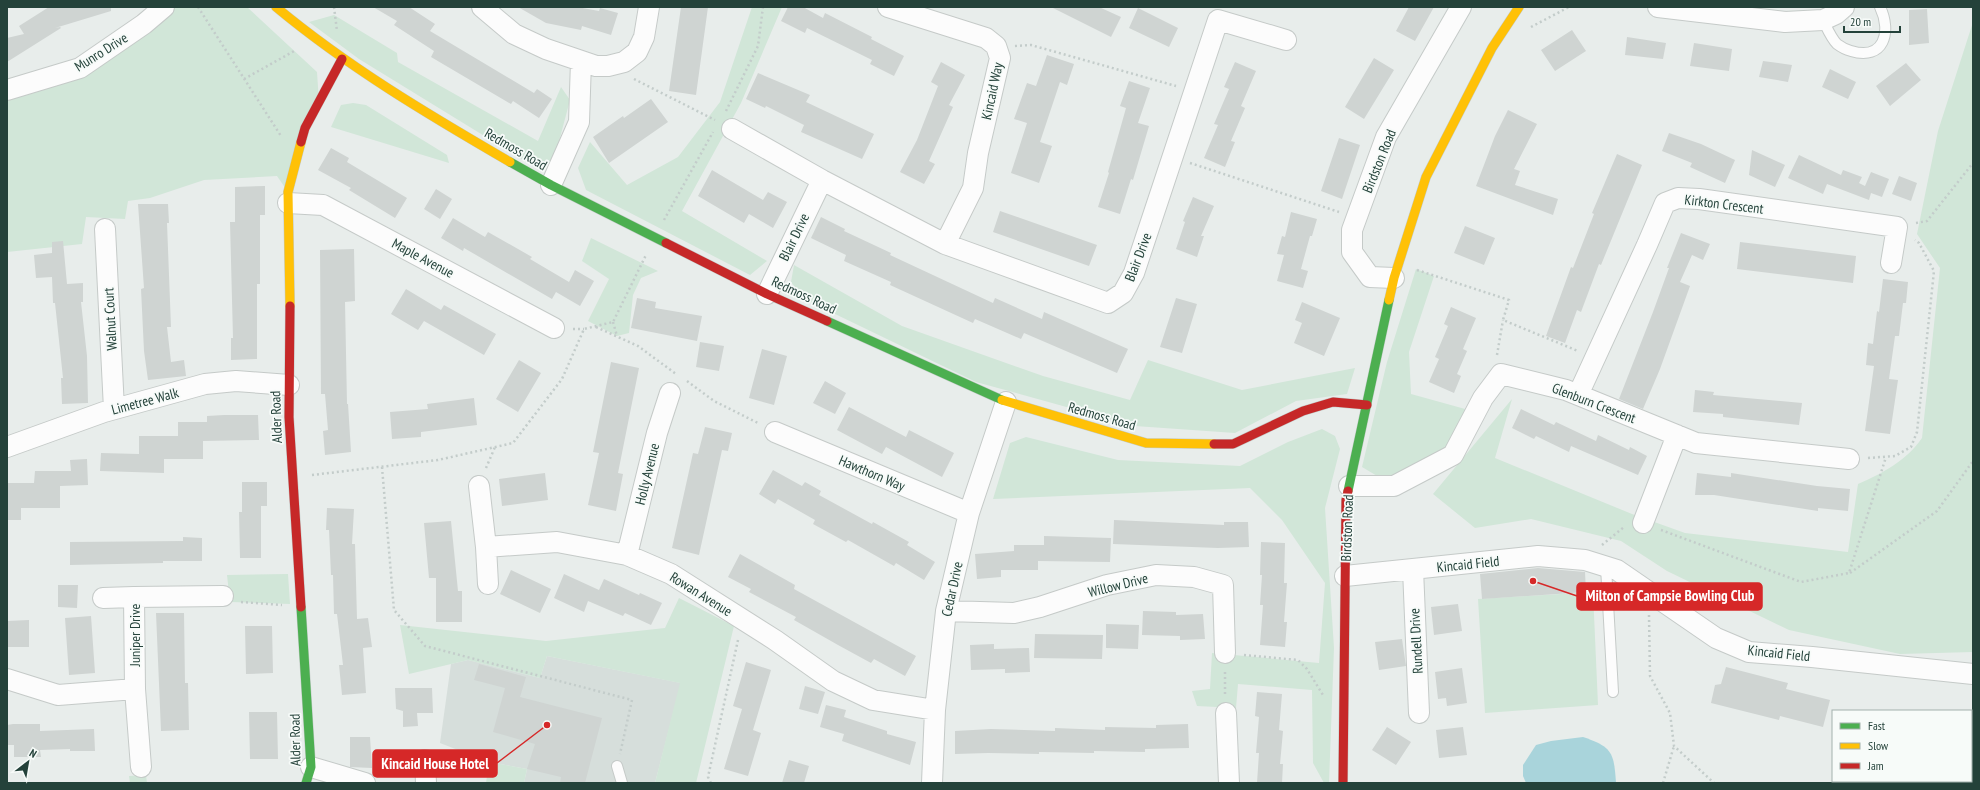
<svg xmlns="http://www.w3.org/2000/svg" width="1980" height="790" font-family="'PT Sans Narrow',sans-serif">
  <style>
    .built { fill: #d6dedb }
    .green { fill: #d1e6d8 }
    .water { fill: #a9d4db }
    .building { fill: #cfd4d2 }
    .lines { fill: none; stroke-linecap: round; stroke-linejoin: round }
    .lane-casing { stroke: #c5cac8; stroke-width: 12 }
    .street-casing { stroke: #c5cac8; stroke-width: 22 }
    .fast-casing { stroke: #c3cbc8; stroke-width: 10 }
    .slow-casing { stroke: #c3cbc8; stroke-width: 10 }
    .jam-casing { stroke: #c3cbc8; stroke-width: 10 }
    .path { stroke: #c3ccca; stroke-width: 2.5; stroke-dasharray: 2 3; stroke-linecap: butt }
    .lane { stroke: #fcfcfc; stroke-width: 10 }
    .street { stroke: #fcfcfc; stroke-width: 20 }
    .fast { stroke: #4caf50; stroke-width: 9 }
    .slow { stroke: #ffc107; stroke-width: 9 }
    .jam { stroke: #c62828; stroke-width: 9 }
    .labels { text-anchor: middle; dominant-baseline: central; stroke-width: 3.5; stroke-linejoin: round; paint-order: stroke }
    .street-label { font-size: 14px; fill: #24423a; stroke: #f7fbf9 }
    .leader { fill: none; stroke: #d62828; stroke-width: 1.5 }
    .callout-dot { fill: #d62828; stroke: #f7fbf9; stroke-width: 1.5 }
    .callout { fill: #d62828; stroke: #d62828; stroke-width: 1.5 }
    .callout-label { font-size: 15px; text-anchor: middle; font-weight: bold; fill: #fff }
  </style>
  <rect width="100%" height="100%" fill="#e8edeb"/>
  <!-- built -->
  <path class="built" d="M547,656L681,683L655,783H524L527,769L489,762L440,743L451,664L468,660L540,678Z"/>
  <!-- green -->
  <path class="green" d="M168,7H247L317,72L319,102L288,192L277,176L204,180L150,198L128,201L125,219L86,217L82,244L7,252V90L80,68Z
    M752,7H782L741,103L682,211L767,261L750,275L586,190L578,168L590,142L627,185L678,157L720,102Z
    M334,15L397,53L398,62L538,141L561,87L570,100L553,164L535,167L359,59L309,22Z
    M1973,22V652L1900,654L1789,630L1667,571L1621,541L1531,519L1475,528L1433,494L1512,399L1495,458L1632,514L1685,533L1848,552L1858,484C1882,474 1908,459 1922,438L1940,268L1917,234L1938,131Z
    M353,103L366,105L447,155L449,163L331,127L341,105Z
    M591,238L658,271L641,278L633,295L629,333L617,336L588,321L609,279L582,261Z
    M794,265L902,326L1043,376L1130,400L1148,360L1242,390L1355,368L1347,394L1296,401L1235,433L1135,426L976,382L804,299L791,282Z
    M1416,269L1434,276L1409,352L1411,394L1476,412L1453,455L1394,486L1362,467L1387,362Z
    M1322,429L1335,436L1340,449L1325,508L1334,648L1329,783H1324L1313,763L1312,690L1238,684L1236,708L1197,706L1192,691L1210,689L1212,653L1319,663L1325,583L1282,520L1250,488L993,499L1010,443L1026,437L1118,460L1240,466L1288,442Z
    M288,574L290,604L230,602L227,575Z
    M1593,592L1598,705L1485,713L1478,599Z
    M679,598L734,626L696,783H655L680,683L547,656L540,678L468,660L409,674L400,625L546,641L665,628Z
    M489,762L527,769L524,783H486Z
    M146,775L147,783H130L129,776Z"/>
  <!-- water -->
  <path class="water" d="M1583,737C1612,747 1614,752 1616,783H1526L1523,776V765L1536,745L1551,741Z"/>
  <!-- building -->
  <path class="building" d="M49,7H111V11L55,28L60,27L61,28L7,62V38L24,34L19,26Z
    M373,7H409L435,24L430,31L534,93L537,89L552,99L539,118L513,101L511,104L431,57L434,51L394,25L397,21Z
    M518,7H577L599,11L600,8L618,13L611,35L582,26L581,30L546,23Z
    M681,7H708L696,95L669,91Z
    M788,7H803L823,18L825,13L872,37L871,39L904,56L894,76L870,64L872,60L807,28L805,33L781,21Z
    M1051,7H1099L1121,17L1111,37Z
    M1409,7H1434L1415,41L1396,31Z
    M1138,8L1178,28L1169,47L1129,28Z
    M1927,9L1929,43L1909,45V10Z
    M1572,30L1586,51L1555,71L1541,50Z
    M1627,37L1666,43L1663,59L1625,55Z
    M1694,43L1732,49L1729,71L1690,66Z
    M1047,55L1074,64L1067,85L1060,82L1040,142L1052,146L1039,183L1011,173L1027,123L1014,119L1027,83L1036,86Z
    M1374,58L1394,70L1364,119L1345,107Z
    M1763,61L1792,65L1788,82L1759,77Z
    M941,62L965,75L949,105L953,107L929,161L935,164L924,184L900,172L917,140L938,86L931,82Z
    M1235,62L1256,71L1241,106L1245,108L1231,141L1235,142L1225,167L1204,158L1218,125L1214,124L1229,89L1224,87Z
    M1906,63L1921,80L1890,106L1876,86Z
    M1830,69L1856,82L1848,99L1822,87Z
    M758,73L810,95L806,102L874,134L862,159L801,132L804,125L766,106L765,108L746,99Z
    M1129,81L1150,88L1138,123L1149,126L1133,180L1131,179L1120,214L1098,207L1109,173L1108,172L1126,108L1120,106Z
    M651,99L668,122L609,163L593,137L623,116L624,118Z
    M1508,110L1537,124L1514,169L1520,171L1515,185L1558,199L1553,215L1476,186L1495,136Z
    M1669,133L1701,144L1735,160L1725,183L1690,167L1692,163L1662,151Z
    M1339,138L1360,145L1342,199L1321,191Z
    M331,148L349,158L347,162L407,198L395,218L349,190L351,188L318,170Z
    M1752,150L1785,165L1775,187L1749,175Z
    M1617,154L1642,165L1601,265L1599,264L1581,312L1577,310L1565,343L1546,336L1571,267L1573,268L1594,214L1592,213Z
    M1799,155L1841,175L1843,170L1862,177L1859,183L1865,186L1871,172L1889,179L1882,197L1871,193L1869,200L1827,184L1823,194L1788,178Z
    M712,170L763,200L768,192L787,202L773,228L749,214L744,223L698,196Z
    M1899,176L1917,183L1911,201L1892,194Z
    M265,186V215H260V284H257V359L231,360V338H233L230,222H235V187Z
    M436,189L452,199L440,219L424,209Z
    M1193,197L1214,206L1201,236H1204L1197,257L1176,249L1185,222L1183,221Z
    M138,204H168L169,223H167L171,327H167L171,362L184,360L186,376L148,380L144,351L141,289L144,288Z
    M1000,211L1097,245L1089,266L993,232Z
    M1291,212L1317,219L1312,236H1310L1301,269L1308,271L1303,288L1277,281L1284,255L1277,254L1282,236L1285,237Z
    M821,217L845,229L844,231L891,253L890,255L993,303L995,298L1042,319L1044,312L1128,349L1117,373L1024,333L1021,339L975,319L973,323L890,285L891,282L844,261L846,255L811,238Z
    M453,218L485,237L488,232L532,257L530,259L569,282L575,270L594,281L580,306L556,292L552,299L464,248L463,251L441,238Z
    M1465,226L1495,238L1484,265L1454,253Z
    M1681,233L1710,244L1703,260L1692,255L1680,282L1690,286L1660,369L1643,409L1619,399L1653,312L1669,268H1667Z
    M63,241L67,284L83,283V302H81L87,356L88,403L62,404L61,378H63L55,303H53L52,277L36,278L34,255L52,253V242Z
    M1740,242L1856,256L1853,283L1737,269Z
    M354,249L355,301L345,302L347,404H348L351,452L325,455L323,431L328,430L325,394H321L320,250Z
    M1883,279L1908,282L1906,303H1903L1899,336H1895L1889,379L1898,380L1890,434L1865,431L1874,366L1866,365L1868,343L1873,344L1877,311L1879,312Z
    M406,289L441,310L444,305L496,334L484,355L424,321L418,330L391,314Z
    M637,298L656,302L655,308L702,316L697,341L631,328Z
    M1176,298L1197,304L1182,353L1160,347Z
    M1302,302L1340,318L1324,356L1294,343L1302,323L1295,320Z
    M1451,307L1476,318L1463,349L1467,351L1457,374L1461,376L1454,393L1429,382L1439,359L1435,357L1448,326L1444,324Z
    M700,342L724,346L719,371L696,367Z
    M762,349L787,356L774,405L749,398Z
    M519,360L541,373L518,412L496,399Z
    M611,362L639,368L618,473L623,474L616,511L588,505L599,453L593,452Z
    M825,381L846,393L835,414L813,403Z
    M1695,390L1714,392L1713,395L1802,403L1799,425L1723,417V414L1693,412Z
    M474,398L477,425L421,432V437L392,439L390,412L428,409L427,404Z
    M849,407L906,437L909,430L954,453L942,477L886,447L882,454L837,430Z
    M1521,409L1554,425L1556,422L1596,441L1598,435L1629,450L1630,447L1647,456L1638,475L1571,446L1569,452L1536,436L1534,439L1512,428Z
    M224,415H258L259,440L203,441V459H164V473L100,471L101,453L139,454V436H178V422H207V416Z
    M705,427L732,433L728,451L722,450L699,555L672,548L693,453L698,454Z
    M87,459L88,485L60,486V508H21V520H7V483H34L35,471H71L70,460Z
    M773,470L802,486L805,482L821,491L819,495L872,524L873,522L909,542L907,545L935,562L924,580L896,563L894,566L848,540L846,542L813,524L815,520L778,499L775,504L759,494Z
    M545,473L548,500L502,506L499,479Z
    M1697,473L1731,477V473L1817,486L1850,489L1848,511L1818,508V511L1714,495H1695Z
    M242,482H267V506H261V558H240L239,512H242Z
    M327,508L354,509L352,544H355L357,619L368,618L372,647L363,648L366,693L342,695L339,665H343L337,614H334L333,575H331L329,530H326Z
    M1114,520L1224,525V522H1248L1249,547L1218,548L1113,544Z
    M451,521L458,591H462V622H436V578H429L424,523Z
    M1044,536L1111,538L1110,562L1038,561V570H1001V577L977,579L975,554L1014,551V545H1044Z
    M183,537L202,538V561H163V563L70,565V542L183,541Z
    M1261,542L1285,543L1284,583H1287L1284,622H1287L1285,647L1260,645L1263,605H1260L1262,575H1260Z
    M740,554L795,585L794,589L916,656L905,676L874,659L871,663L838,645L794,620L796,617L749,592L751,589L728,577Z
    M1538,568L1585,572L1586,592L1482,599L1480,574Z
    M511,570L551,589L540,613L500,594Z
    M564,574L599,590L604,579L639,595L640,593L662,603L651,625L625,613L623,616L588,601L584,612L554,598Z
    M58,585H78L77,608L58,607Z
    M1458,604L1462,631L1434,635L1431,607Z
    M1143,611L1176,612V615L1203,614L1205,639L1180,640V636L1142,635Z
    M156,613H184L185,683H188L189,730L161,731Z
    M91,616L95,673L69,675L65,618Z
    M29,620V647H7V621Z
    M1106,624L1139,625L1138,649L1106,648Z
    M245,626H272L273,673L246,674Z
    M1035,634L1103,635L1102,659L1034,658Z
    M1402,639L1406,666L1379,670L1375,642Z
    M994,644V649L1029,648L1030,672L1005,673V669L971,670L970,645Z
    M746,662L771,670L753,730L761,733L748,776L724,769L742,709L733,706Z
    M479,664L526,677L520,697L602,718L585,783H560L561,777L527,769L535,744L493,732L505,688L474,680Z
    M1726,667L1788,683L1786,689L1830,700L1823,727L1780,716L1779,720L1711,703L1715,685L1721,684Z
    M1462,668L1467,703L1447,706L1446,698L1438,699L1435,672Z
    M805,686L825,692L818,714L799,709Z
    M395,688H432L433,713H417L418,726L403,727V711L396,709Z
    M1257,692L1282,694L1279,730L1283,731L1280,764H1283L1282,783H1257L1259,753H1256L1259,717L1255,716Z
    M826,705L846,710L844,717L887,731V734L916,742L910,765L842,741L844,734L820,727Z
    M249,712H277L278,759H250Z
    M13,724H40V731L94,729L95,751H70V749L40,750L41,757H14V745H7V725Z
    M1188,724L1189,748L1145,749V752L1094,751V753L1039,752V754L988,753L955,754V731L991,729L1055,731V728L1105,730V727L1156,728V725Z
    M1387,727L1411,742L1396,765L1372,750Z
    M1463,727L1467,755L1439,758L1436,730Z
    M350,737H370L372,768L350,767Z
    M789,760L809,766L804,783H782Z"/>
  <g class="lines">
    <defs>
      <path id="lane" d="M1823,20C1827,28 1831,38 1837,44C1841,47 1847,50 1851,51C1884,61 1892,32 1880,7
        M1606,567L1613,692
        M617,766L622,783"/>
      <path id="street" d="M482,7L514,34L546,49L596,66H608L624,62L637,52L644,37L649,7
        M888,7L986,38L996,46L1000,58L978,153L973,188L945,244
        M1658,7L1785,22L1823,20L1836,14L1844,7
        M7,90L80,68L144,24L164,7
        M732,129L822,180L767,294
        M822,180L945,244L1108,303L1123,293L1134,273L1218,20L1286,40
        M551,185L579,122L581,61
        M288,203L323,205L554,328
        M105,229L114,409
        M1394,278L1370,277L1352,252V230L1386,137L1461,7
        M1578,395L1647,245L1665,203L1678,198L1699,199L1897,227L1891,263
        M775,432L969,513
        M7,447L104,412L205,384L236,381L289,385
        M479,486L486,547
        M1349,486H1394L1453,455L1483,398L1501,374L1566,390L1696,443L1849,459
        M1643,523L1677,435
        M627,555L657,433L670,393
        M1413,569L1419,713
        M1345,576L1538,556L1585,560L1617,570L1716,638L1749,652L1812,657L1973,674
        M488,584L486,547L557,542L627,555L671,574L775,640L833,681L873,700L935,710
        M103,598L134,597
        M946,611L1014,613L1040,607L1107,585L1156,575L1194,577L1223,585L1225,653
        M7,679L58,695L135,689
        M1226,713L1229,783
        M425,760L426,783
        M141,767L135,689L134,597L223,596
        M311,767L365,783
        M932,783L935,710L946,611L969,513L1006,402"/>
      <path id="fast" d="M510,162L551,185L666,243
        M827,321L1002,400
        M1348,491L1389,300
        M301,607L311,767L306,783"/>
      <path id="slow" d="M276,7C348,67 429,115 510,162
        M1389,300L1394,278L1426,177L1492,48L1519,7
        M290,306L288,192L301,142
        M1002,400L1146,443L1214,444"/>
      <path id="jam" d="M301,142L305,128L342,59
        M666,243L767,294L827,321
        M290,306L289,417L301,607
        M1214,444H1233L1303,411L1333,402L1367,405
        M1343,783L1346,500L1348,491"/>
    </defs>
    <!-- lane casing -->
    <use href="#lane" class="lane-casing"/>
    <!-- street casing -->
    <use href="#street" class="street-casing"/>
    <!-- fast casing -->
    <use href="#fast" class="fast-casing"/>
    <!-- slow casing -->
    <use href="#slow" class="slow-casing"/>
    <!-- jam casing -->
    <use href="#jam" class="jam-casing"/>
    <!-- path -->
    <path class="path" d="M198,7L281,136
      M334,7L337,31
      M1531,27L1569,7
      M1015,46L1031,45L1176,86
      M244,79L296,50
      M634,79L715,120
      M726,111L758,46L763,7
      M1190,163L1339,212
      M664,220L713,132
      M1916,223L1927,221L1973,163
      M1417,270L1509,300L1503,320L1578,351
      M613,322L617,336
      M596,327L638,346L676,374
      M573,329H584
      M1497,355L1503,320
      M687,381L714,401L758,423
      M1868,458L1895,456L1911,447L1917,432L1934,271L1919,243L1915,240
      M382,467L394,610L425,646L632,700L620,754
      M486,468L495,447
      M312,475L438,460L513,443L562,379L584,329L613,322L646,255
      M1661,530L1801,582L1849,573L1886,457
      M1602,545L1624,527
      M1850,573L1937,511L1973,461
      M241,602L282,605
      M1649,615L1650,676L1670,713L1674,746L1714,783
      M1244,655L1298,660L1307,669L1323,695
      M1225,672V695
      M711,783L708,777L738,640
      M1663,783L1674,746"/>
    <!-- lane -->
    <use href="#lane" class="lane"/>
    <!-- street -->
    <use href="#street" class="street"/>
    <!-- fast -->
    <use href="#fast" class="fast"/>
    <!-- slow -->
    <use href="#slow" class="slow"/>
    <!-- jam -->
    <use href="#jam" class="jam"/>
  </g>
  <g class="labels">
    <!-- street labels -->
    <g class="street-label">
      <text transform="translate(101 52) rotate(-32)">Munro Drive</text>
      <text transform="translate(992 91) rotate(-78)">Kincaid Way</text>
      <text transform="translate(516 149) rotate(30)">Redmoss Road</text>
      <text transform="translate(1379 161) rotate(-68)">Birdston Road</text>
      <text transform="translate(1724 204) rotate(7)">Kirkton Crescent</text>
      <text transform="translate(794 237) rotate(-64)">Blair Drive</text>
      <text transform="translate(1138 257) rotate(-69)">Blair Drive</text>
      <text transform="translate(423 258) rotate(28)">Maple Avenue</text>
      <text transform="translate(804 295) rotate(25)">Redmoss Road</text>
      <text transform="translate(110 319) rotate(-93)">Walnut Court</text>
      <text transform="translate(145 401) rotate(-15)">Limetree Walk</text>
      <text transform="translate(1594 403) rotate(21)">Glenburn Crescent</text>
      <text transform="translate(1102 416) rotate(16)">Redmoss Road</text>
      <text transform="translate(276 417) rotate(-92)">Alder Road</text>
      <text transform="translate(872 473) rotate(23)">Hawthorn Way</text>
      <text transform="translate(647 474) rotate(-76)">Holly Avenue</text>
      <text transform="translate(1347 528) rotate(-88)">Birdston Road</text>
      <text transform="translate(1468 564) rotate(-6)">Kincaid Field</text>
      <text transform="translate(1118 585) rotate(-14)">Willow Drive</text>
      <text transform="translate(952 589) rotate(-78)">Cedar Drive</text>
      <text transform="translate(701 594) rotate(32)">Rowan Avenue</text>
      <text transform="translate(135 635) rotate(-90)">Juniper Drive</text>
      <text transform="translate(1416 641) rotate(-93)">Rundell Drive</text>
      <text transform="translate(1779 653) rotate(6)">Kincaid Field</text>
      <text transform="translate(295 740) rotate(-91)">Alder Road</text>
    </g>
  </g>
  <!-- callouts -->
  <path class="leader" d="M1533 581L1577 596M547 725L497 763"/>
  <g class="callout-dot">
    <circle cx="1533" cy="581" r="4"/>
    <circle cx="547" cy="725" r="4"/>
  </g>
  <g class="callout">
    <rect x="1577" y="583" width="185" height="27" rx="4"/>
    <rect x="373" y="750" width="124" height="27" rx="4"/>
  </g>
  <g class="callout-label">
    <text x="1670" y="601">Milton of Campsie Bowling Club</text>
    <text x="435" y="769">Kincaid House Hotel</text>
  </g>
  <!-- border -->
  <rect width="1980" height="790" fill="none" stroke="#24423a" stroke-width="16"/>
  <!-- legend -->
  <rect x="1832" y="710" width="140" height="72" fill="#f7fbf9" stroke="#a3b1ad"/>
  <rect x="1840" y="723" width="20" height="6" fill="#4caf50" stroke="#a3b1ad"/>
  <text x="1868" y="730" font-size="12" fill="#24423a">Fast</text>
  <rect x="1840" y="743" width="20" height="6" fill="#ffc107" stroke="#a3b1ad"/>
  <text x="1868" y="750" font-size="12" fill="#24423a">Slow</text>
  <rect x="1840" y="763" width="20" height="6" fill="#c62828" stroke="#a3b1ad"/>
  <text x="1868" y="770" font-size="12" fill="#24423a">Jam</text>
  <!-- north arrow -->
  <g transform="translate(28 762) rotate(31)" stroke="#f7fbf9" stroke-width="3" paint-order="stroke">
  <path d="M0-3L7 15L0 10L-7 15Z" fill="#24423a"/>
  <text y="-6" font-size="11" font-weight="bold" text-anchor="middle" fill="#24423a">N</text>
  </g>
  <!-- scale -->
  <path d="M1844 26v6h56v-6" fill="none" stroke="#24423a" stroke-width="2"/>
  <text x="1850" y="26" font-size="12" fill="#24423a" stroke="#f7fbf9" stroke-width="3" paint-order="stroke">20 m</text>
</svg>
